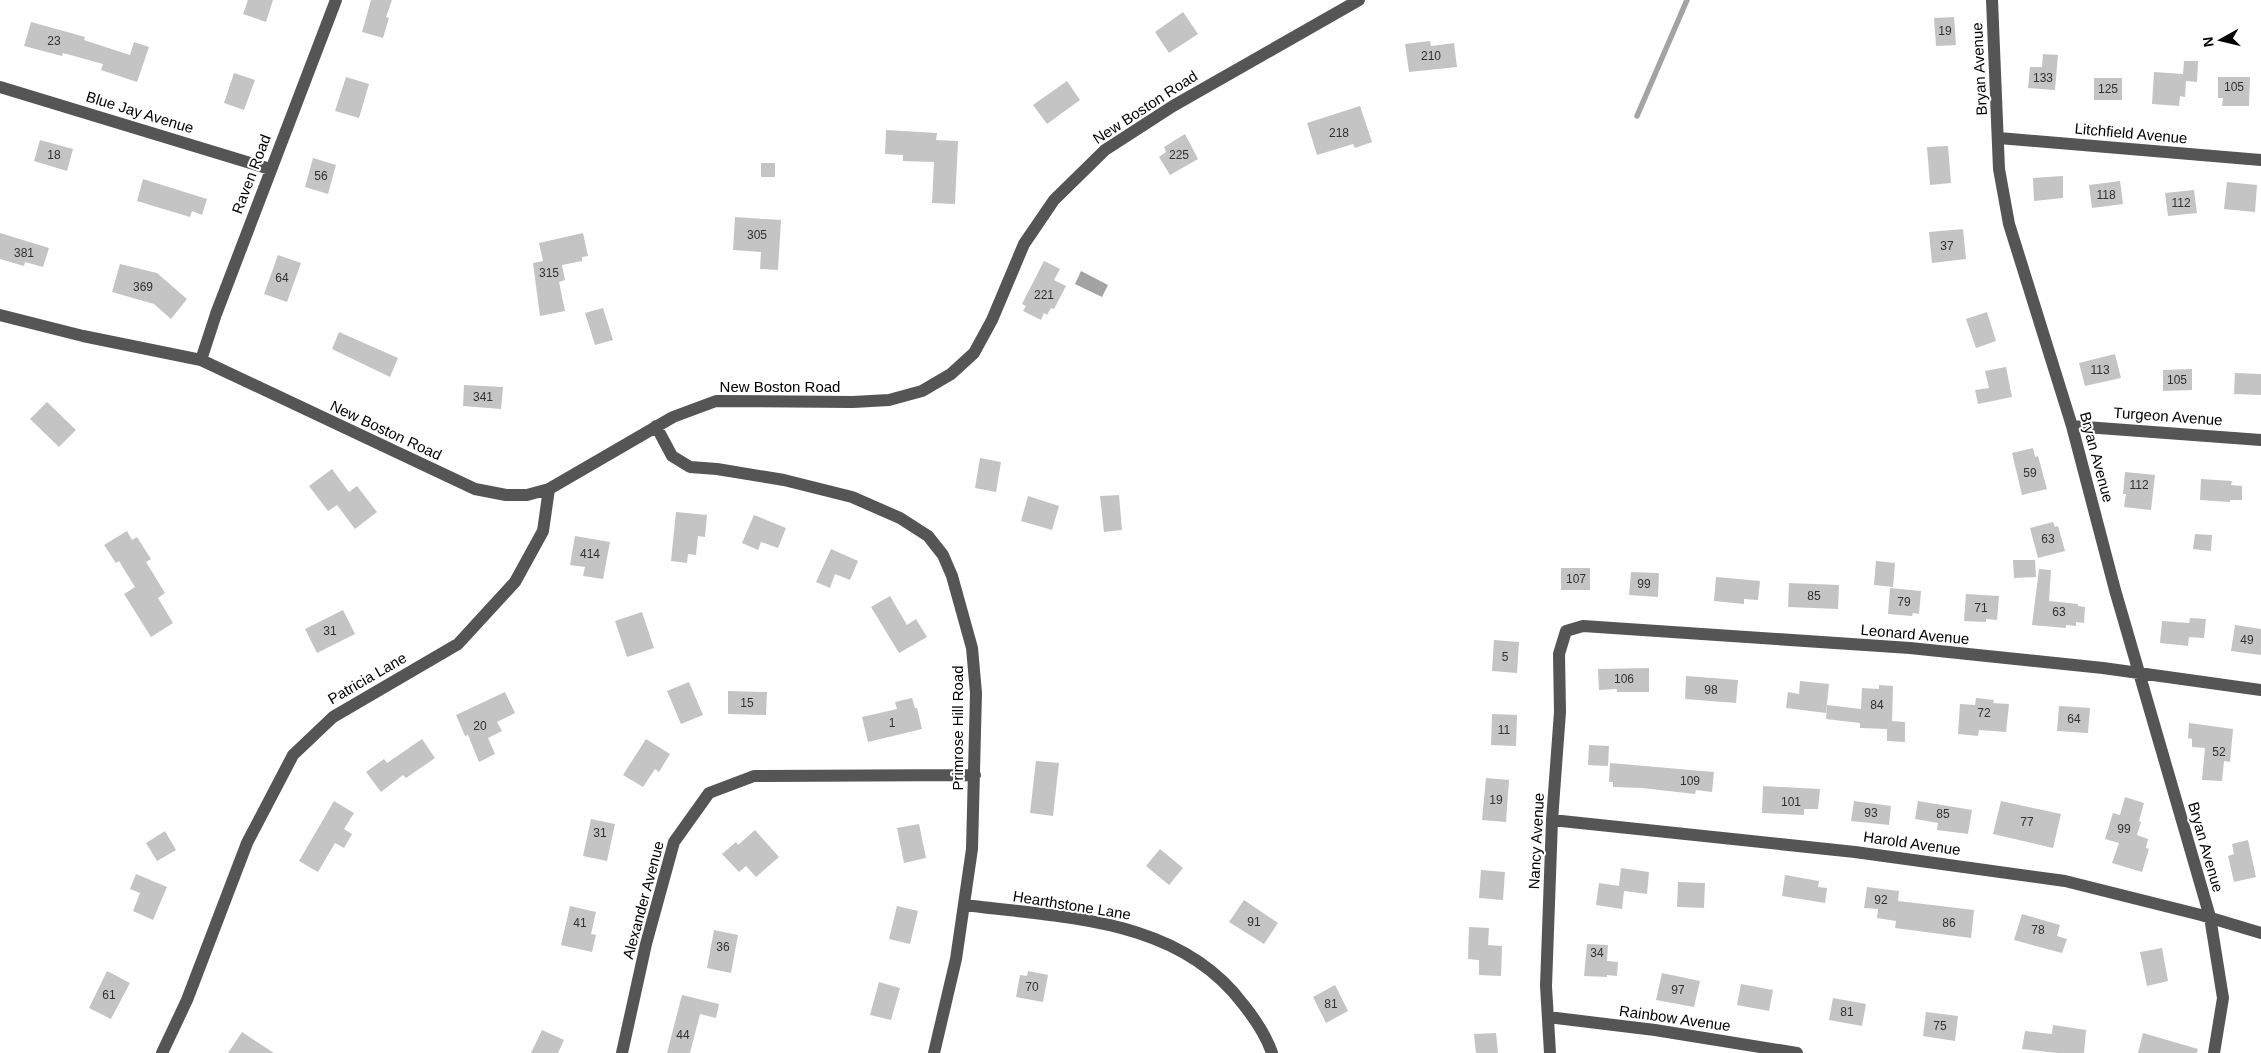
<svg xmlns="http://www.w3.org/2000/svg" width="2261" height="1053" font-family="Helvetica,sans-serif">
  <style>
    .water { fill: #a3a3a3 }
    .lines { fill: none; stroke-linecap: round; stroke-linejoin: round }
    .stream { stroke: #a3a3a3; stroke-width: 5.5 }
    .building { fill: #c4c4c4 }
    .minor { stroke: #555; stroke-width: 12 }
    .labels { text-anchor: middle; dominant-baseline: central; stroke-width: 4; stroke-linejoin: round; paint-order: stroke }
    .number-label { font-size: 12px; fill: #313131 }
    .street-label { font-size: 15px; fill: #000; stroke: #fff }
  </style>
  <rect width="100%" height="100%" fill="#fff"/>
  <!-- water -->
  <path class="water" d="M1081,271L1108,285L1102,297L1075,284Z"/>
  <g class="lines">
    <!-- stream -->
    <path class="stream" d="M1637,116L1687,0"/>
  </g>
  <!-- building -->
  <path class="building" d="M248,0H273L266,22L243,14Z
    M371,0H392L386,17L389,18L383,38L362,32Z
    M1183,12L1198,34L1169,53L1155,32Z
    M1954,17L1956,45L1936,46L1934,18Z
    M31,22L85,37L84,40L130,55L134,42L149,47L137,82L101,70L103,64L63,53L62,56L24,46Z
    M1430,41L1431,46L1454,43L1457,67L1409,72L1405,44Z
    M2043,54L2058,55L2055,90L2028,88L2030,67H2042Z
    M2184,61H2198L2197,82L2186,81L2185,97L2180,96L2179,106L2152,104L2154,72L2183,74Z
    M234,73L255,80L244,110L224,103Z
    M346,77L369,84L359,118L335,111Z
    M2218,77H2250L2249,106H2222L2223,98H2218Z
    M2094,78H2122V100H2094Z
    M1067,81L1080,100L1047,124L1033,105Z
    M1360,106L1372,142L1355,148L1353,144L1317,155L1307,123Z
    M886,130L937,133L936,140L958,141L955,204L932,203L934,162L903,161V155L885,154Z
    M1185,134L1198,159L1170,175L1159,157L1166,152L1164,147Z
    M40,140L73,149L67,171L34,161Z
    M1948,146L1951,183L1930,185L1927,147Z
    M313,158L336,165L328,194L305,187Z
    M761,163H775V177H761Z
    M2063,176V198L2034,201L2033,178Z
    M143,179L207,199L202,215L192,211L190,217L137,201Z
    M2120,181L2123,204L2092,208L2089,185Z
    M2227,182L2257,185L2255,212L2224,209Z
    M2194,190L2197,213L2168,216L2165,193Z
    M735,217L781,220L778,270L760,269L761,252L733,250Z
    M1963,229L1966,259L1932,263L1929,232Z
    M0,233L49,248L43,267L25,262L24,266L0,259Z
    M583,233L588,256L582,257V261L562,265L565,280L559,282L565,311L540,316L533,263L543,261L539,243Z
    M278,255L301,263L287,302L264,294Z
    M1044,261L1060,269L1054,280L1066,286L1054,309L1051,308L1047,315L1044,313L1041,320L1023,311L1026,306L1022,304Z
    M120,264L157,273L187,299L171,319L154,304L112,292Z
    M603,308L613,340L595,345L585,313Z
    M1987,312L1996,341L1976,348L1966,319Z
    M339,332L398,358L390,377L332,349Z
    M2115,354L2121,378L2085,386L2079,363Z
    M2006,367L2012,397L1978,404L1975,390L1989,388L1985,371Z
    M2192,369V390L2163,391V370Z
    M2235,373L2261,374V395L2234,394Z
    M464,385L503,387L501,409L463,406Z
    M47,402L76,430L59,447L30,419Z
    M2033,448L2035,457L2038,456L2047,489L2022,495L2012,453Z
    M980,458L1001,462L996,492L975,488Z
    M332,469L349,492L357,486L377,512L355,529L337,505L328,511L309,486Z
    M2125,472L2155,475L2151,510L2124,507L2126,494H2123Z
    M2201,479L2232,481L2231,485L2242,486V500H2230V502L2200,500Z
    M1119,495L1122,530L1104,532L1100,496Z
    M1028,496L1059,506L1052,530L1021,521Z
    M676,512L707,515L705,537L698,536L696,555L688,554L687,563L671,561Z
    M754,515L786,528L778,548L761,542L758,550L742,543Z
    M2053,522L2055,527L2058,526L2065,551L2038,558L2030,528Z
    M127,531L132,540L137,537L151,559L146,562L165,593L158,598L173,623L151,637L124,594L135,587L119,561L116,563L104,545Z
    M2195,534L2212,535L2211,551L2193,549Z
    M575,536L610,542L603,579L583,576L585,567L570,565Z
    M831,549L858,561L850,580L835,574L830,588L816,582Z
    M2013,560H2035L2036,577L2014,578Z
    M1876,561L1895,563L1893,587L1874,585Z
    M1561,568H1590V590H1561Z
    M2039,569L2051,570L2049,601L2078,604V606L2085,607L2084,623L2076,622V626L2066,625V628L2032,625Z
    M1631,572L1659,573L1658,597L1629,595Z
    M1716,577L1760,581L1758,600L1744,599V604L1714,601Z
    M1789,583L1839,585L1838,609L1788,607Z
    M1890,588L1921,591L1919,614L1913,613L1912,616L1888,614Z
    M1966,594L1999,596L1997,620L1986,619V622L1964,621Z
    M890,596L907,625L916,619L927,637L899,653L871,607Z
    M343,610L355,634L317,653L305,629Z
    M642,612L654,648L627,657L615,621Z
    M2190,618L2206,619L2204,638L2189,637L2188,646L2160,643L2162,621L2189,623Z
    M2235,625L2261,629V655L2231,651Z
    M1494,640L1519,642L1517,673L1492,671Z
    M1649,668V692H1617V689L1599,690L1598,669Z
    M1686,676L1738,680L1736,703L1685,699Z
    M1800,681L1829,684L1826,713L1786,708L1788,692L1799,694Z
    M689,682L703,715L681,724L667,691Z
    M1879,685L1893,686L1892,721L1905,722V742L1887,741V729L1860,728V723L1826,719L1827,705L1861,709L1862,688L1879,689Z
    M728,691L767,692L766,715L728,714Z
    M505,692L515,713L497,722L502,731L488,738L495,754L479,762L468,735L465,736L456,715Z
    M912,698L915,708H917L922,729L868,742L862,717L897,709L895,702Z
    M1976,698L1994,700L1993,703L2009,704L2006,732L1979,730L1978,736L1958,734L1960,704L1975,705Z
    M2059,706L2090,708L2088,733L2057,731Z
    M1492,714L1517,715L1516,746L1491,745Z
    M2189,723L2233,729L2230,762L2224,761L2222,781L2202,780L2205,748L2192,747V739L2188,738Z
    M422,739L435,758L406,778L403,775L381,792L366,772L384,759L387,763Z
    M646,739L670,754L659,772L655,769L643,787L623,775Z
    M1589,745L1609,746L1608,766L1588,765Z
    M1036,761L1059,763L1053,816L1030,813Z
    M1610,763L1714,772L1712,792L1696,790L1695,794L1642,788L1613,787V782H1609Z
    M1486,778L1509,780L1506,822L1482,820Z
    M1763,786L1820,789L1818,809H1804V815L1762,813Z
    M2125,797L2144,803L2139,821L2141,822L2137,835L2148,839L2146,848L2149,849L2142,872L2112,863L2119,843L2105,839L2113,813L2120,815Z
    M334,801L354,813L344,829L352,834L344,848L335,843L318,872L299,861Z
    M1854,801L1891,806L1889,825L1851,821Z
    M1918,801L1972,810L1968,834L1937,830L1938,823L1915,819Z
    M2001,801L2061,814L2053,848L1993,834Z
    M591,819L615,824L607,861L583,856Z
    M919,824L926,858L904,863L897,828Z
    M755,830L779,857L756,877L746,866L739,872L722,854L736,842L738,845Z
    M165,831L176,850L157,861L146,843Z
    M2248,840L2256,877L2234,882L2228,856L2234,854L2232,844Z
    M1160,849L1183,868L1169,885L1146,866Z
    M1621,868L1649,872L1647,894L1624,891L1622,909L1596,905L1599,883L1619,886Z
    M1481,870L1505,872L1503,900L1479,898Z
    M136,874L167,887L153,920L133,911L140,893L130,889Z
    M1785,875L1819,881L1818,887L1827,888L1825,903L1782,896Z
    M1678,882L1705,883L1704,908L1677,907Z
    M1867,887L1899,891L1898,901L1974,910L1971,938L1895,928L1896,921L1877,918L1878,909L1864,908Z
    M1244,900L1278,923L1264,944L1229,922Z
    M570,906L596,912L591,934L596,935L592,952L561,945Z
    M897,906L918,911L910,944L889,939Z
    M2022,914L2060,925L2057,936L2067,939L2062,953L2014,940Z
    M1469,927L1489,928L1488,945L1502,946L1501,976L1479,975V960L1468,959Z
    M714,930L738,935L731,973L707,968Z
    M1587,944L1608,945L1607,961L1618,962L1617,976L1607,975V977L1584,976Z
    M2162,948L2168,981L2147,986L2140,952Z
    M107,971L130,983L111,1019L89,1008Z
    M1028,971L1048,975L1043,1002L1016,997L1020,975L1027,976Z
    M1662,973L1700,981L1694,1007L1656,1000Z
    M879,982L900,988L891,1020L870,1015Z
    M1741,984L1773,990L1769,1011L1737,1005Z
    M1335,985L1348,1011L1326,1023L1313,997Z
    M682,995L719,1004L716,1018L700,1014L690,1053H667Z
    M1833,998L1866,1004L1862,1026L1829,1020Z
    M1926,1012L1958,1016L1955,1041L1923,1036Z
    M2053,1025L2086,1030L2084,1053H2057L2022,1049L2025,1031L2052,1034Z
    M542,1030L564,1040L558,1053H531Z
    M242,1032L274,1053H228Z
    M1496,1033L1498,1053H1476L1474,1034Z
    M2143,1033L2198,1049L2197,1053H2138Z"/>
  <g class="lines">
    <!-- minor -->
    <path class="minor" d="M1992,0L1999,169L2009,224L2072,426L2115,590L2210,917L2223,998L2214,1053
      M0,87L270,169
      M1999,138L2261,160
      M0,315L83,336L201,360L475,489L506,495H527L549,489L673,417L716,401L853,402L889,400L922,391L951,374L974,353L992,320L1024,244L1037,225L1054,200L1105,150L1173,106L1359,0
      M201,360L216,314L336,0
      M656,426L672,456L690,467L717,469L784,480L852,497L900,518L928,536L943,555L952,576L972,648L976,693L972,849L956,959L934,1053
      M2072,426L2261,440
      M1552,820L1855,852L2065,881L2201,915L2261,933
      M965,905C1063,918 1178,917 1243,1004C1255,1019 1266,1035 1272,1053
      M1548,1017L1655,1030L1797,1053
      M162,1053L187,1000L247,843L293,755L333,717L458,644L515,582L543,531L549,489
      M622,1053L646,944L674,842L709,793L754,776L975,775
      M1550,1053L1546,986L1552,820L1560,712L1559,654L1566,631L1583,626L1910,648L2103,668L2261,690"/>
  </g>
  <g class="labels">
    <!-- number labels -->
    <g class="number-label">
      <text x="1945" y="31">19</text>
      <text x="54" y="41">23</text>
      <text x="1431" y="56">210</text>
      <text x="2043" y="78">133</text>
      <text x="2234" y="87">105</text>
      <text x="2108" y="89">125</text>
      <text x="1339" y="133">218</text>
      <text x="54" y="155">18</text>
      <text x="1179" y="155">225</text>
      <text x="321" y="176">56</text>
      <text x="2106" y="195">118</text>
      <text x="2181" y="203">112</text>
      <text x="757" y="235">305</text>
      <text x="1947" y="246">37</text>
      <text x="24" y="253">381</text>
      <text x="549" y="273">315</text>
      <text x="282" y="278">64</text>
      <text x="143" y="287">369</text>
      <text x="1044" y="295">221</text>
      <text x="2100" y="370">113</text>
      <text x="2177" y="380">105</text>
      <text x="483" y="397">341</text>
      <text x="2030" y="473">59</text>
      <text x="2139" y="485">112</text>
      <text x="2048" y="539">63</text>
      <text x="590" y="554">414</text>
      <text x="1576" y="579">107</text>
      <text x="1644" y="584">99</text>
      <text x="1814" y="596">85</text>
      <text x="1904" y="602">79</text>
      <text x="1981" y="608">71</text>
      <text x="2059" y="612">63</text>
      <text x="330" y="631">31</text>
      <text x="2247" y="640">49</text>
      <text x="1505" y="657">5</text>
      <text x="1624" y="679">106</text>
      <text x="1711" y="690">98</text>
      <text x="747" y="703">15</text>
      <text x="1877" y="705">84</text>
      <text x="1984" y="713">72</text>
      <text x="2074" y="719">64</text>
      <text x="892" y="723">1</text>
      <text x="480" y="726">20</text>
      <text x="1504" y="730">11</text>
      <text x="2219" y="752">52</text>
      <text x="1690" y="781">109</text>
      <text x="1496" y="800">19</text>
      <text x="1791" y="802">101</text>
      <text x="1871" y="813">93</text>
      <text x="1943" y="814">85</text>
      <text x="2027" y="822">77</text>
      <text x="2124" y="829">99</text>
      <text x="600" y="833">31</text>
      <text x="1881" y="900">92</text>
      <text x="1254" y="922">91</text>
      <text x="580" y="923">41</text>
      <text x="1949" y="923">86</text>
      <text x="2038" y="930">78</text>
      <text x="723" y="947">36</text>
      <text x="1597" y="953">34</text>
      <text x="1032" y="987">70</text>
      <text x="1678" y="990">97</text>
      <text x="109" y="995">61</text>
      <text x="1331" y="1004">81</text>
      <text x="1847" y="1012">81</text>
      <text x="1940" y="1026">75</text>
      <text x="683" y="1035">44</text>
    </g>
    <!-- street labels -->
    <g class="street-label">
      <text transform="translate(1979 69) rotate(-93)">Bryan Avenue</text>
      <text transform="translate(1145 107) rotate(-33)">New Boston Road</text>
      <text transform="translate(140 112) rotate(17)">Blue Jay Avenue</text>
      <text transform="translate(2131 133) rotate(5)">Litchfield Avenue</text>
      <text transform="translate(251 174) rotate(-69)">Raven Road</text>
      <text x="780" y="386">New Boston Road</text>
      <text transform="translate(2168 416) rotate(4)">Turgeon Avenue</text>
      <text transform="translate(386 430) rotate(25)">New Boston Road</text>
      <text transform="translate(2097 457) rotate(75)">Bryan Avenue</text>
      <text transform="translate(1915 634) rotate(5)">Leonard Avenue</text>
      <text transform="translate(367 678) rotate(-30)">Patricia Lane</text>
      <text transform="translate(957 728) rotate(-90)">Primrose Hill Road</text>
      <text transform="translate(1536 841) rotate(-87)">Nancy Avenue</text>
      <text transform="translate(1912 843) rotate(8)">Harold Avenue</text>
      <text transform="translate(2206 847) rotate(74)">Bryan Avenue</text>
      <text transform="translate(643 900) rotate(-75)">Alexander Avenue</text>
      <text transform="translate(1072 905) rotate(9)">Hearthstone Lane</text>
      <text transform="translate(1675 1018) rotate(8)">Rainbow Avenue</text>
    </g>
  </g>
  <!-- north arrow -->
  <g transform="translate(2221 40) rotate(262)" stroke="#ffffff" stroke-width="4" paint-order="stroke">
  <path d="M0-4L9 19L0 12L-9 19Z" fill="#000000"/>
  <text y="-8" font-size="14" font-weight="bold" text-anchor="middle" fill="#000000">N</text>
  </g>
</svg>
